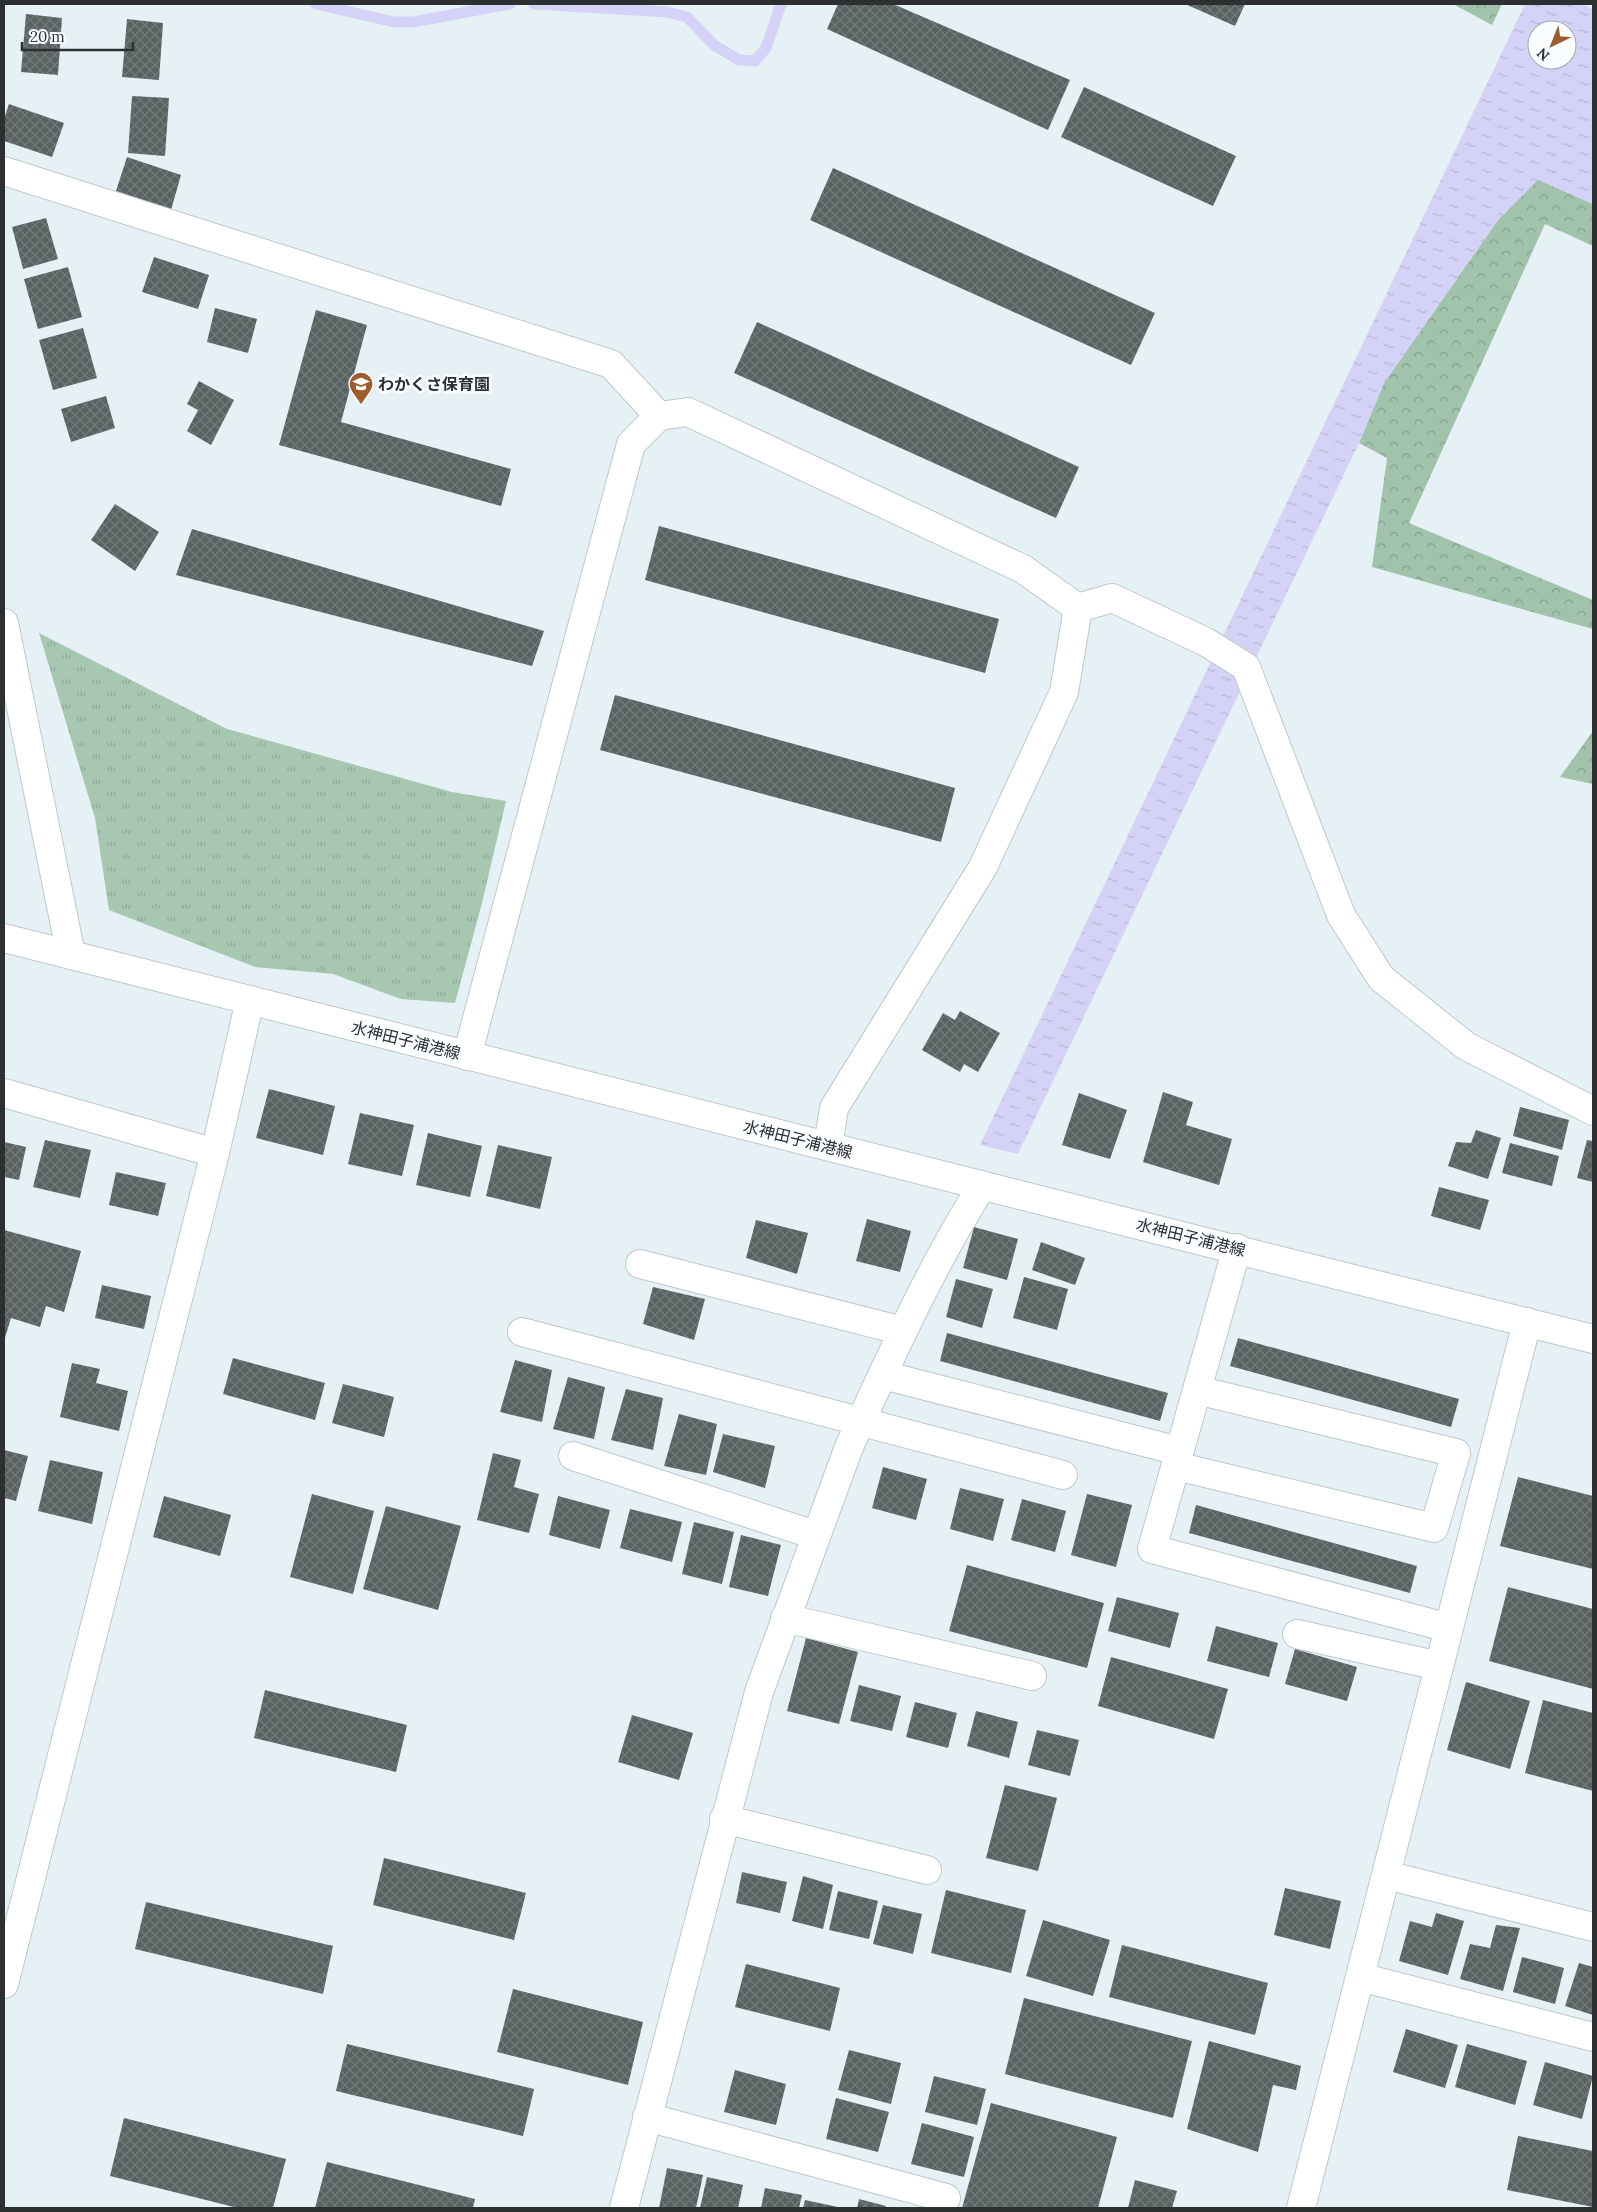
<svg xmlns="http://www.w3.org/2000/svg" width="1597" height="2212" font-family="Lora,'Noto Sans JP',serif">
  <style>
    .grass { fill: url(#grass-tufts) }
    .forest { fill: url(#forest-crowns) }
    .water { fill: url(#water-ripples); fill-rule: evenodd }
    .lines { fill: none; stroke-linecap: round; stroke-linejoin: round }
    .stream { stroke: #d4d2f6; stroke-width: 11 }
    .building { fill: url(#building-cross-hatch) }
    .minor-casing { stroke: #bdc8cc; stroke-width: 30 }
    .major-casing { stroke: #bdc8cc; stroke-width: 30 }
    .minor { stroke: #fff; stroke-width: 28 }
    .major { stroke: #fff; stroke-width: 28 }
    .labels { text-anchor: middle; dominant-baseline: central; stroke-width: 5; stroke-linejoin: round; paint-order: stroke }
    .poi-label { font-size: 16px; font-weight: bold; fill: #2c3031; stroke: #f9fdff; text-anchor: start }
    .street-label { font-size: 16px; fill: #2c3031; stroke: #f9fdff }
  </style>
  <defs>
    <pattern id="grass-tufts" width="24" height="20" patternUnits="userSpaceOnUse" patternTransform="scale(1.25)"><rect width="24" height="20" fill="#a7c7b0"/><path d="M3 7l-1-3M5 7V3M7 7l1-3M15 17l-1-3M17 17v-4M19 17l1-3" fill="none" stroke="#90ab98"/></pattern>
    <pattern id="forest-crowns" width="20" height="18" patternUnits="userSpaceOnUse" patternTransform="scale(1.25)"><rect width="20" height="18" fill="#a1c3ab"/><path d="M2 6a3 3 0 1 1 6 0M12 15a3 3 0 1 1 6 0" fill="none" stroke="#839f8c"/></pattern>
    <pattern id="water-ripples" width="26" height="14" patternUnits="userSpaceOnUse" patternTransform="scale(1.25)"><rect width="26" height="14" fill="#d4d2f6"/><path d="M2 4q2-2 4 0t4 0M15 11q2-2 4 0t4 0" fill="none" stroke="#b6b5d3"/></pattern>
    <pattern id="building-cross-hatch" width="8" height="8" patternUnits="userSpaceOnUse" patternTransform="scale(1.25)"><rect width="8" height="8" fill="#586261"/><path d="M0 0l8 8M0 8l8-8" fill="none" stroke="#727a79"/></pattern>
  </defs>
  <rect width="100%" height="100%" fill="#e6f1f5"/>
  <!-- grass -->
  <path class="grass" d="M39,633L227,729L452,792L506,801L482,903L455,1003L401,999L333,974L255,967L109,910L95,818Z"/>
  <!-- forest -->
  <path class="forest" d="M1453,4H1502L1492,25Z
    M1538,179L1593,204V246L1545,224L1409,523L1593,600V629L1372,567L1387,458L1359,443L1384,383L1498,220Z
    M1593,731V784L1560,777Z"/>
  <!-- water -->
  <path class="water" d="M1525,4H1582L1593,9V204L1538,180L1498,220L1384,383L1359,443L1018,1154L980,1145ZM1537,30H1567V60H1537Z"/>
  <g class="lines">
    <!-- stream -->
    <path class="stream" d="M316,4L394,22H413L510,4
      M534,4L667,12L687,17L714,45L739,60L755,61L766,48L781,4"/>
  </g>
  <!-- building -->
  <path class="building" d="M838,4H893L1070,80L1048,130L827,29Z
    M1185,4H1245L1235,26Z
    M26,14L62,18L58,75L21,72Z
    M127,19L163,23L159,80L122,77Z
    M1084,87L1236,156L1213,206L1061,137Z
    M132,96L169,98L165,156L128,153Z
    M9,104L64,123L52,157L4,141V119Z
    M127,157L181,175L171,210L116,191Z
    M833,168L1155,313L1131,365L810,220Z
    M46,218L58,259L23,269L12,227Z
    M154,257L209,275L198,309L142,292Z
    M68,267L82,317L38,329L24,279Z
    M215,308L257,319L248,353L207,342Z
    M316,310L367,325L341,422L511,469L501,506L279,445Z
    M757,322L1079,467L1056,518L734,373Z
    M83,328L97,378L53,390L39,340Z
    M199,381L234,400L211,445L187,431L198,410L187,404Z
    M106,396L115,428L71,442L61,409Z
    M115,504L159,532L135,571L91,540Z
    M659,526L999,619L985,673L645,580Z
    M192,529L544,631L532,666L176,575Z
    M615,695L955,788L941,842L600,750Z
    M960,1011L1000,1033L978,1072L964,1064L960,1072L922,1050L943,1013L955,1020Z
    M269,1089L335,1106L323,1155L256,1138Z
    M1163,1092L1193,1102L1186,1125L1232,1139L1219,1185L1143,1162Z
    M1079,1093L1127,1110L1110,1159L1062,1145Z
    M1520,1107L1569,1120L1562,1150L1513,1136Z
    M360,1113L414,1125L402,1176L348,1164Z
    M1476,1130L1501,1138L1488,1179L1448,1166L1456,1142L1471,1143Z
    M428,1133L482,1146L470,1197L416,1185Z
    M45,1140L91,1150L80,1198L33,1187Z
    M1587,1140L1593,1141V1182L1577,1178Z
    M4,1142L26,1147L19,1180L4,1177Z
    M1510,1143L1559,1156L1552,1186L1502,1173Z
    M498,1145L552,1157L540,1209L486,1196Z
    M116,1172L166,1183L158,1216L109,1205Z
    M1439,1187L1489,1200L1480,1230L1431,1216Z
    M867,1219L911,1231L900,1272L856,1261Z
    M756,1220L808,1233L797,1274L746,1258Z
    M974,1227L1018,1239L1007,1280L963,1268Z
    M4,1230L81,1251L64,1312L46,1306L40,1327L11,1318L4,1341Z
    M1041,1242L1085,1258L1075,1285L1032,1270Z
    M1024,1277L1068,1289L1057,1330L1013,1318Z
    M956,1279L993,1289L982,1328L946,1317Z
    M102,1285L151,1296L144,1329L95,1318Z
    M653,1287L705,1299L694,1340L643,1324Z
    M947,1333L1168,1393L1160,1421L940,1361Z
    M1238,1338L1459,1399L1451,1427L1230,1366Z
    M233,1358L325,1383L315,1420L223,1394Z
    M515,1360L552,1370L542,1422L500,1412Z
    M72,1363L100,1369L96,1383L128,1391L119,1431L60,1417Z
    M568,1377L605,1387L594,1439L553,1429Z
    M343,1384L394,1397L384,1437L332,1423Z
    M626,1389L663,1398L653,1450L611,1440Z
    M679,1414L717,1424L706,1475L664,1466Z
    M723,1434L775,1446L765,1488L713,1472Z
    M4,1450L28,1456L16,1501L4,1498Z
    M493,1453L521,1460L514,1487L539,1494L529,1533L477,1520Z
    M50,1460L103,1472L92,1524L38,1511Z
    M883,1467L927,1479L916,1520L872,1508Z
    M1518,1477L1593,1496V1569L1500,1546Z
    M960,1488L1004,1499L993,1541L950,1529Z
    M312,1494L374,1511L353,1594L290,1577Z
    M1087,1494L1132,1505L1116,1567L1071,1555Z
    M164,1496L231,1515L220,1556L153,1537Z
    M558,1496L610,1510L600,1549L549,1535Z
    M1022,1499L1066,1511L1055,1552L1011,1540Z
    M1196,1505L1417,1566L1410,1593L1189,1533Z
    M386,1506L461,1526L438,1610L363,1589Z
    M630,1509L682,1522L672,1562L620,1548Z
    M694,1522L734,1532L722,1584L682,1574Z
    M741,1535L781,1545L768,1596L729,1587Z
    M967,1565L1104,1603L1087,1668L949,1631Z
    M1508,1587L1593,1609V1689L1489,1661Z
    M1117,1597L1179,1613L1170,1648L1108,1631Z
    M1216,1626L1278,1643L1269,1677L1207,1661Z
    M806,1638L858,1652L839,1724L787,1711Z
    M1295,1649L1357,1667L1347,1701L1285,1684Z
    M1111,1657L1228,1689L1214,1739L1098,1706Z
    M1466,1682L1530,1701L1510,1769L1447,1750Z
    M859,1685L901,1696L892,1731L850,1721Z
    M265,1690L407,1725L396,1772L254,1738Z
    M1543,1700L1593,1713V1791L1525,1773Z
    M915,1702L957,1713L948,1748L906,1737Z
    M976,1711L1018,1722L1009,1758L967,1746Z
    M632,1715L693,1733L679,1780L618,1762Z
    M1037,1730L1079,1740L1070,1776L1028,1765Z
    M1005,1785L1057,1798L1038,1871L986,1858Z
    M384,1858L526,1893L514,1940L373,1905Z
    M742,1872L787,1882L780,1913L736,1903Z
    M803,1876L833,1885L823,1929L792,1921Z
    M1285,1888L1341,1901L1330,1949L1274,1935Z
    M946,1890L1026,1910L1011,1973L931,1953Z
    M838,1891L878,1901L869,1939L829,1930Z
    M146,1902L333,1946L323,1994L135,1949Z
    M883,1905L922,1914L913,1954L873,1944Z
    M1436,1913L1464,1921L1448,1975L1399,1961L1410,1921L1432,1927Z
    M1043,1920L1110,1940L1093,1996L1026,1976Z
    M1496,1925L1520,1928L1503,1991L1460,1979L1470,1944L1490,1948Z
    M1122,1945L1268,1983L1255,2035L1109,1997Z
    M1522,1957L1564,1968L1555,2004L1513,1992Z
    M1579,1963L1593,1967V2015L1565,2006Z
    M746,1964L840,1988L830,2031L735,2007Z
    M513,1989L643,2022L628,2085L497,2052Z
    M1024,1998L1192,2041L1173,2118L1005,2074Z
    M1406,2029L1458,2045L1445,2088L1393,2072Z
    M1209,2041L1301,2066L1296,2090L1273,2085L1258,2152L1187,2129Z
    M347,2044L534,2089L523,2136L336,2091Z
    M1467,2044L1527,2061L1515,2105L1455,2087Z
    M849,2050L901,2063L891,2104L838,2090Z
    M1545,2062L1593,2076L1582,2119L1533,2105Z
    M735,2070L786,2084L776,2125L724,2112Z
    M934,2076L986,2089L977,2125L925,2112Z
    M836,2098L889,2112L878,2152L826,2139Z
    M991,2103L1117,2137L1098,2208H962Z
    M124,2118L286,2159L273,2208H238L110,2176Z
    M922,2123L974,2137L964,2177L911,2164Z
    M1518,2136L1593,2151V2207L1507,2190Z
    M327,2162L475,2199L473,2208H315Z
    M667,2168L703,2175L696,2208H659Z
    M707,2177L743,2185L738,2208H700Z
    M1135,2180L1177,2191L1172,2208H1128Z
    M765,2188L802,2195L799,2208H761Z
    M859,2199L886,2206L885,2208H857Z
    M805,2200L838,2207V2208H803Z"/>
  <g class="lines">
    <defs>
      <path id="minor" d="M4,171L611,364L659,416
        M1078,608L1112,598L1206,642L1246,667L1341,915L1381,978L1466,1046L1593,1111
        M4,623L71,955
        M467,1056L631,444L659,416L688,412L1023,569L1078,608L1064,692L983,867L834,1108L828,1146
        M4,1093L215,1153
        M1237,1248L1152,1549L1449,1628
        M640,1264L903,1331
        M522,1332L1063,1475
        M883,1375L1179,1451
        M573,1456L815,1535
        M1176,1466L1434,1528L1456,1453L1197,1390
        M785,1618L1032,1676
        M1297,1634L1439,1666
        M724,1819L927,1870
        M1386,1875L1593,1927
        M1360,1977L1593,2037
        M4,1984L215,1153L250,1000
        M647,2117L946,2198
        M624,2208L759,1692L849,1447C890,1358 930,1268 982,1186
        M1301,2208L1527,1322"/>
      <path id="major" d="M4,938C534,1072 1063,1207 1593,1339"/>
    </defs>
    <!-- minor casing -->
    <use href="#minor" class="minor-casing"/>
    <!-- major casing -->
    <use href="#major" class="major-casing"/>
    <!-- minor -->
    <use href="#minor" class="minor"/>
    <!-- major -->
    <use href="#major" class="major"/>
  </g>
  <!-- icons -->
  <defs>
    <symbol id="school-pin" viewBox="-11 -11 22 30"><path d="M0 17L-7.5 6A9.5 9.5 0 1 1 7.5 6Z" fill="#9e5b2b" stroke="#f9fdff"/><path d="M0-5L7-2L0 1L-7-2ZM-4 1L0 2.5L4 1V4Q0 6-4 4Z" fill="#fff"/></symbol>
  </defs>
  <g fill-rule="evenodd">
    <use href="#school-pin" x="347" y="370" width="28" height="38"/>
  </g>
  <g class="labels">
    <!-- poi labels -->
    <g class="poi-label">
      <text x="378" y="384">わかくさ保育園</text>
    </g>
    <!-- street labels -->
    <g class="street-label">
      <text transform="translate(406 1040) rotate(14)">水神田子浦港線</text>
      <text transform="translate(798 1139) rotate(14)">水神田子浦港線</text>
      <text transform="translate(1191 1237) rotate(14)">水神田子浦港線</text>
    </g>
  </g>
  <!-- border -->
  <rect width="1597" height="2212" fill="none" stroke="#2c3031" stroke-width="10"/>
  <!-- north arrow -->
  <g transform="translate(1552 45) rotate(223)"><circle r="24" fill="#f9fdff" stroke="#a7abad"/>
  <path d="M0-4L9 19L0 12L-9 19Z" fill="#9e5b2b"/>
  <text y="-8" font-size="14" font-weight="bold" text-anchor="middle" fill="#2c3031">N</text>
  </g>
  <!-- scale -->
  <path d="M22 42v8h111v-8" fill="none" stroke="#2c3031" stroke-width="2.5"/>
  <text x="30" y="42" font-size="15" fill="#2c3031" stroke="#f9fdff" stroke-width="4" paint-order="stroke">20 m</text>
</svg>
